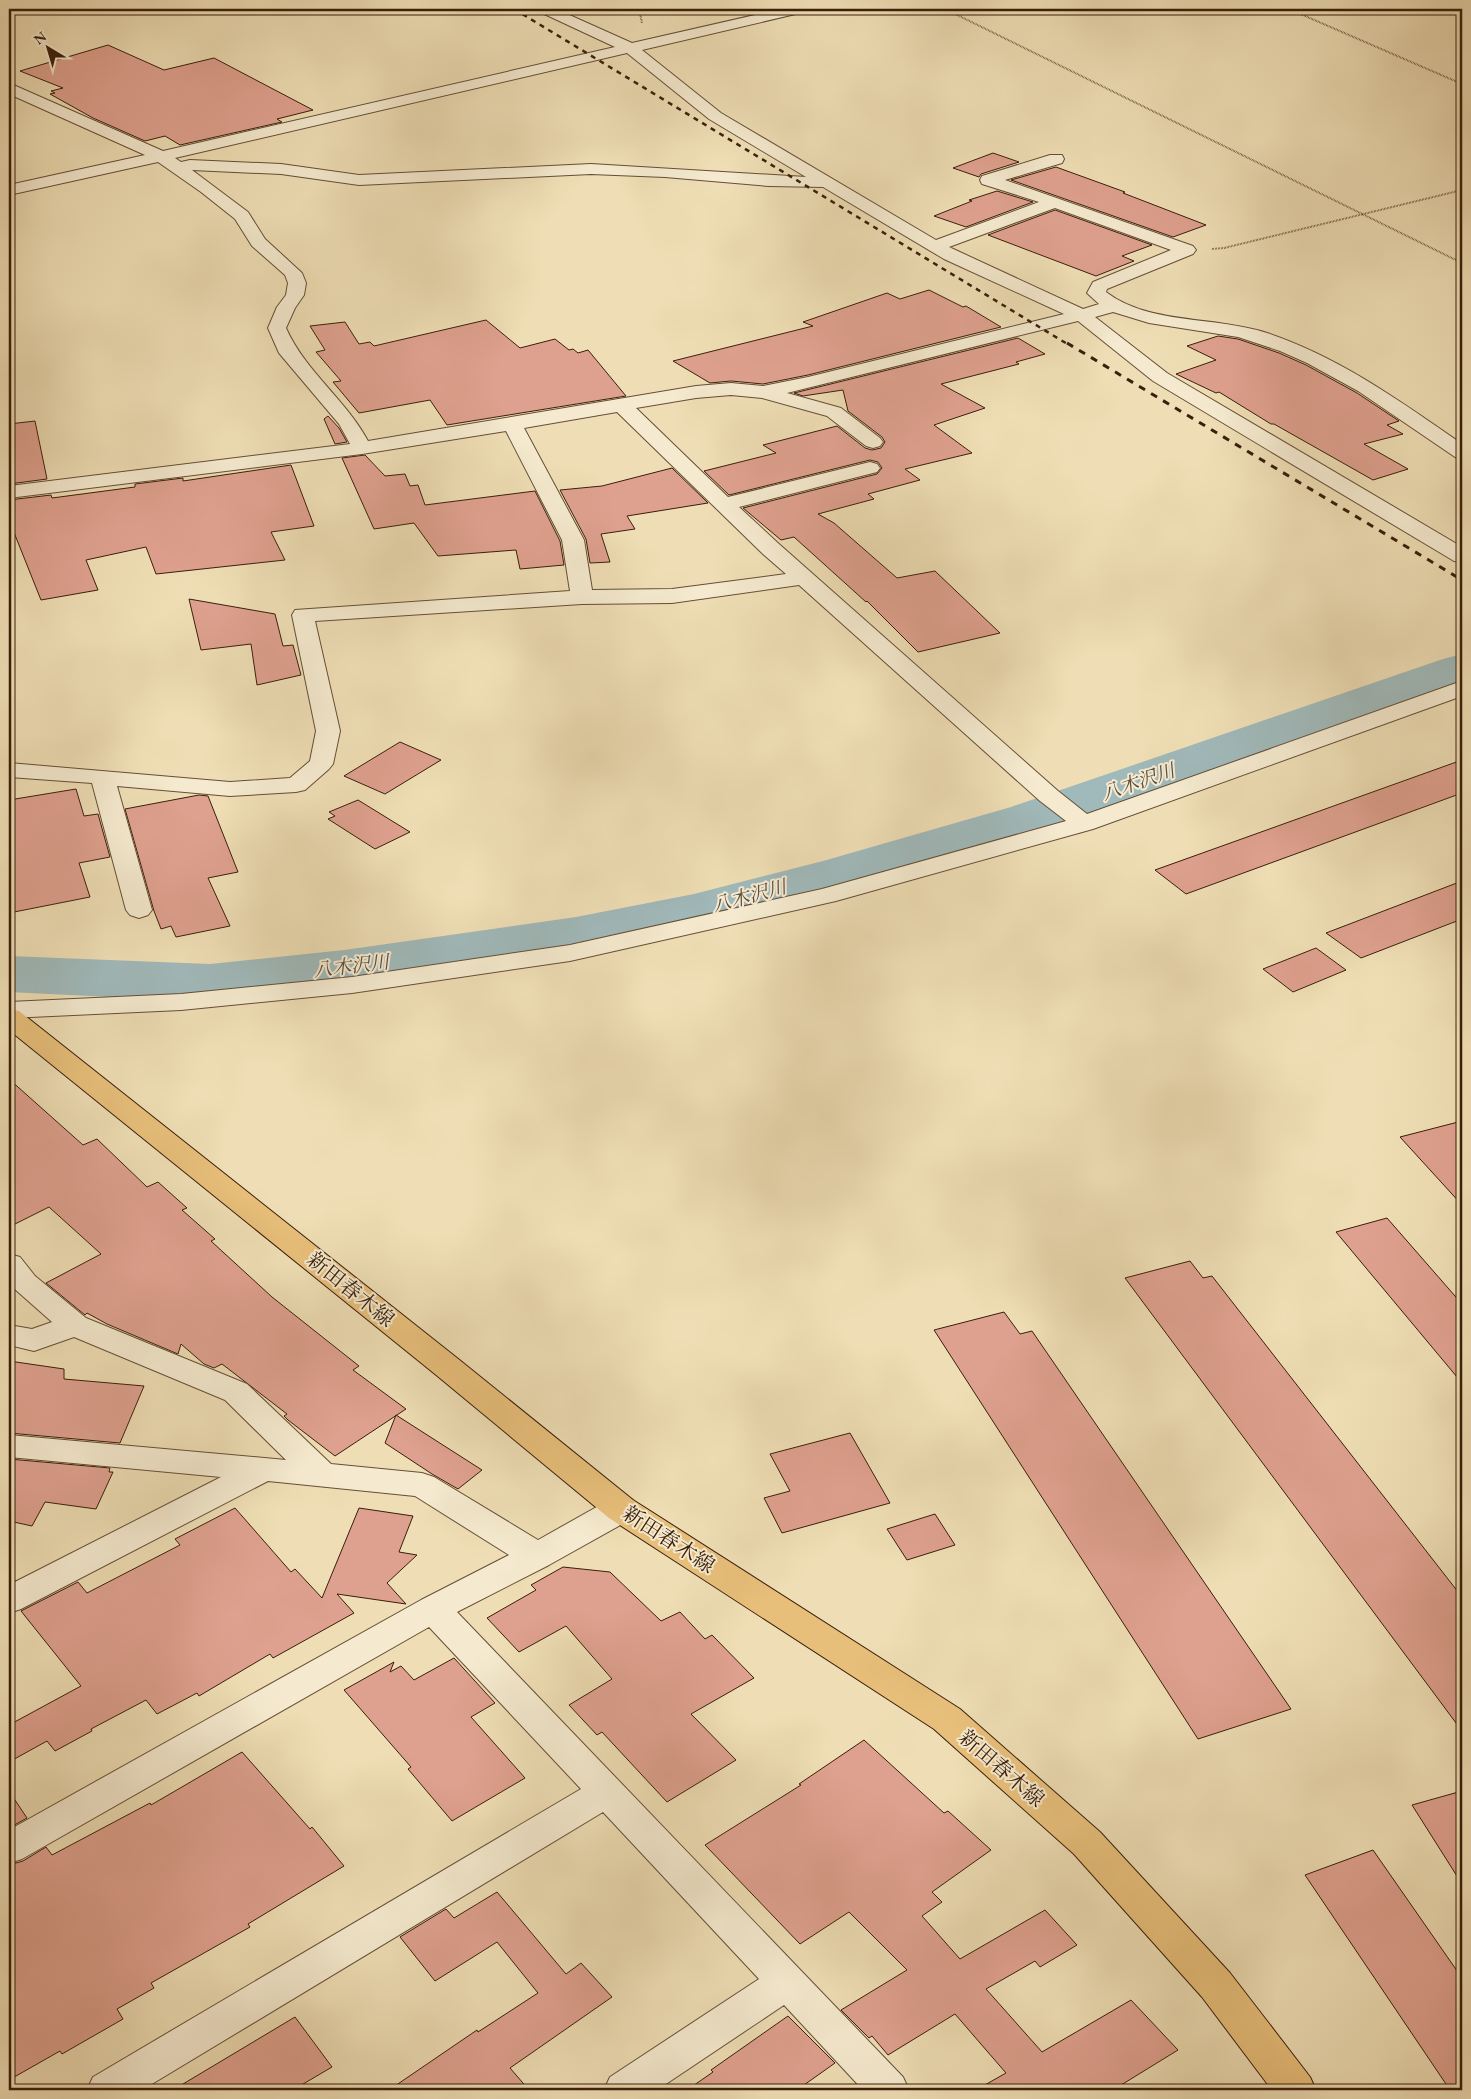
<svg xmlns="http://www.w3.org/2000/svg" width="1471" height="2099" font-family="'EB Garamond','Noto Serif JP',serif">
  <style>
    .lines { fill: none; stroke-linecap: round; stroke-linejoin: round }
    .river { fill: #a0b9ba; fill-rule: evenodd }
    .building { fill: #dfa18f; stroke: #391e0b }
    .minor-casing { stroke: #664e36; stroke-width: 2 }
    .major-casing { stroke: #391e0b; stroke-width: 2 }
    .path { stroke: #391e0b; stroke-width: 2; stroke-dasharray: 0.5 1; stroke-linecap: butt }
    .minor { fill: #f5eacf; fill-rule: evenodd }
    .major { fill: #e8bf7a; fill-rule: evenodd }
    .rail-far1 { stroke: #391e0b; stroke-width: 2.5; stroke-dasharray: 5 5; stroke-linecap: butt }
    .rail { stroke: #391e0b; stroke-width: 3; stroke-dasharray: 7 7; stroke-linecap: butt }
    .labels { text-anchor: middle; dominant-baseline: central; stroke-width: 4; stroke-linejoin: round; paint-order: stroke }
    .water-label { font-size: 19px; font-style: italic; fill: #584c40; stroke: #f5eacf }
    .near-street-label { font-size: 21px; fill: #391e0b; stroke: #f5eacf }
  </style>
  <rect width="100%" height="100%" fill="#efdeb5"/>
  <filter id="stains"><feTurbulence type="fractalNoise" baseFrequency=".004" numOctaves="4"/><feColorMatrix values="0 0 0 0 .2 0 0 0 0 .09 0 0 0 0 .02 0 0 0 .5 -.17"/></filter>
  <radialGradient id="worn" r=".72"><stop offset=".6" stop-color="#630" stop-opacity="0"/><stop offset="1" stop-color="#630" stop-opacity=".3"/></radialGradient>
  <g class="lines">
    <!-- river -->
    <path class="river" d="M1462,654V688L1051,831L865,885L697,929L576,953L344,986L210,1002L9,992V956L210,964L344,950L576,917L694,894L823,861L1011,807L1443,659Z"/>
  </g>
  <!-- building -->
  <path class="building" d="M108,45L164,70L214,58L313,110L277,119L282,122L180,145L165,136L145,141L93,118L50,94L55,93L51,91L63,88L20,71Z
    M993,153L1019,162L981,174L979,177L953,168Z
    M1056,167L1125,192L1123,193L1206,225L1173,237L1011,180Z
    M997,191L1033,202L966,227L934,216L972,201L969,200Z
    M1055,210L1152,245L1122,256L1134,261L1096,276L988,235Z
    M929,290L963,307L966,306L1001,327L808,375L763,384L731,381L710,383L673,361L813,326L803,322L887,293L900,299Z
    M486,320L520,348L555,339L569,350L573,349L578,353L588,350L626,396L447,425L430,400L359,413L333,382L341,381L316,352L325,350L310,326L345,322L359,344L370,342L374,346Z
    M1218,336L1238,339L1279,353L1306,365L1357,393L1399,421L1387,425L1403,434L1364,444L1408,469L1373,480L1274,424H1271L1219,392L1216,393L1176,374L1216,360L1187,346Z
    M1018,338L1045,354L1016,362L1019,364L941,384L985,408L934,425L972,453L905,469L920,480L868,494L874,499L818,514L834,523L897,578L935,571L1000,633L918,652L867,601L866,602L794,537L781,540L743,508L877,474L882,468L878,462L870,460L729,495L704,471L776,453L763,445L837,426L865,448L872,450L881,448L885,442L882,437L848,411L843,390L803,396L794,393Z
    M328,416L339,428L347,442L335,444L324,419Z
    M35,421L47,479L9,484V424Z
    M365,455L385,476L405,474L410,486L418,485L425,505L535,491L560,541L564,565L520,569L516,550L438,556L414,523L374,529L342,458Z
    M291,465L314,526L271,532L285,560L156,574L146,547L86,560L98,590L41,600L9,520V500L51,495L52,498L135,487V484L183,478V481Z
    M672,468L708,503L627,516L635,529L601,534L610,562L590,563L586,539L560,490L602,486Z
    M189,599L275,614L283,646L293,645L301,675L257,685L251,644L201,650Z
    M400,742L441,760L385,794L344,776Z
    M1462,760V793L1186,894L1155,870Z
    M76,789L84,816L98,814L110,857L79,863L90,897L9,913V800Z
    M199,795L208,796L238,872L208,878L230,926L176,937L171,926L161,929L154,911L125,809Z
    M358,800L410,832L375,849L328,819L335,816L329,812Z
    M1462,881V919L1361,958L1326,933Z
    M1316,948L1346,970L1293,992L1263,969Z
    M9,1079L83,1145L97,1139L147,1187L158,1182L187,1208L182,1210L215,1239L211,1241L272,1297L359,1366L353,1370L406,1409L335,1456L288,1420L284,1416L287,1414L222,1364L214,1368L204,1364L181,1344L178,1354L107,1324L87,1313L85,1315L46,1283L101,1254L49,1207L9,1227Z
    M1462,1121V1205L1400,1137Z
    M1387,1218L1462,1304V1383L1336,1232Z
    M1190,1261L1203,1278L1212,1276L1462,1597V1731L1125,1278Z
    M1004,1312L1020,1334L1032,1331L1291,1709L1198,1739L934,1330Z
    M9,1361L64,1369V1379L144,1386L120,1443L9,1433Z
    M396,1415L482,1470L458,1489L432,1474L385,1443Z
    M850,1433L890,1503L782,1533L764,1498L790,1491L770,1454Z
    M9,1459L110,1468L109,1472H113L96,1509L45,1502L32,1526L9,1521Z
    M235,1508L291,1572L295,1569L322,1598L359,1508L413,1516L399,1552L417,1555L387,1583L406,1604L337,1594L354,1613L273,1658L270,1654L199,1696L197,1693L157,1714L146,1700L91,1729L92,1731L55,1751L47,1741L9,1762V1725L81,1686L21,1611L78,1582L87,1593L180,1545L175,1539Z
    M935,1514L955,1545L907,1560L887,1529Z
    M563,1567L610,1572L661,1621L680,1612L705,1639L712,1635L754,1678L691,1714L736,1760L667,1802L602,1732L597,1735L569,1705L612,1679L566,1626L519,1652L487,1618L536,1590L531,1585Z
    M454,1658L495,1703L471,1717L525,1778L452,1821L408,1769L411,1767L344,1690L394,1662L390,1672L401,1666L414,1680Z
    M864,1740L944,1813L948,1811L991,1850L932,1892L942,1902L922,1916L960,1959L1045,1910L1077,1945L1040,1967L1035,1961L986,1989L1042,2052L1131,2000L1178,2050L1113,2090H976L1006,2073L955,2014L888,2055L872,2036L869,2038L841,2010L907,1970L849,1912L800,1944L705,1845L801,1785L799,1784Z
    M242,1752L310,1829L312,1827L344,1866L248,1924L250,1927L151,1983L154,1988L117,2009L123,2019L62,2054L60,2051L9,2080V1865L23,1861L46,1847L52,1855L150,1803L151,1805Z
    M9,1791L27,1818L9,1828Z
    M1462,1791V1884L1412,1805Z
    M1373,1850L1462,1978V2090H1450L1305,1875Z
    M497,1892L566,1974L581,1963L612,1997L510,2068L529,2090H389L477,2030L478,2032L538,1993L497,1942L435,1981L400,1937L446,1909L454,1918Z
    M788,2016L835,2063L797,2090H687L713,2072L711,2070Z
    M295,2017L332,2067L293,2090H173Z"/>
  <g class="lines">
    <defs>
      <path id="minor" d="M538,9H556L632,43L781,9H806L804,12L642,50L721,113L936,240L1039,202L982,184L980,180L982,176L1050,155H1062L1064,159L1062,163L1005,180L1193,246L1196,250L1193,254L1107,289L1106,292C1149,325 1215,316 1267,333C1339,357 1400,401 1462,444V459L1455,457L1358,391L1307,363L1280,351L1238,337L1149,323L1113,312L1095,317L1167,373L1462,547V562L1454,561L1153,381L1078,321L787,393L841,408L880,438L883,442L880,446L873,448L866,446L827,416L762,398L731,395L696,398L636,408L728,497L870,462L877,464L880,468L877,472L739,507L779,544L1058,791L1087,814L1462,681V696L1093,829L836,901L570,961L352,993L181,1010L9,1018V1002L181,994L352,977L570,945L822,889L1066,821L1040,801L799,585L672,603L582,604L315,621L340,731L333,764L329,769L305,790L296,792L230,796L117,786L152,910L148,915L139,918L130,915L126,910L92,783L9,777V763L230,782L290,778L310,761L316,731L292,615L295,610L570,591L562,540L506,431L362,454L9,498V486L350,444L339,424L279,353L268,328L277,307L286,295L288,283L285,275L252,246L235,219L201,192L158,162L9,195V185L145,155L9,94V83L163,151L615,47L540,12ZM627,53L709,119L806,177L591,164L359,175L281,164L190,160L181,162L175,158ZM192,170L281,174L359,185L591,174L665,177L769,186L823,187L944,259L1064,314L808,377L763,386L731,383L696,386L368,441C346,400 305,371 286,328L295,308L304,295L306,283L302,273L265,239L248,212ZM1055,208L1171,250L1093,282L1087,293L1099,304L1083,309L949,247ZM617,412L763,554L786,574L672,589L592,590L584,540L524,428Z
        M9,1254L20,1257L35,1276L86,1318L247,1384L331,1464L422,1473L434,1477L538,1540L609,1500L621,1497L633,1500L638,1509L633,1518L549,1565L457,1612L903,2077L909,2090H863L784,2005L657,2090H604L610,2077L759,1979L603,1812L142,2090H87L93,2077L581,1789L429,1627L22,1859L9,1863V1830L421,1600L509,1555L415,1496L268,1481L21,1609L9,1613V1585L221,1477L9,1457V1435L286,1460L225,1400L74,1337L34,1351L9,1345V1325L32,1329L52,1322L9,1284Z"/>
      <path id="major" d="M9,1009L19,1011L457,1358L633,1500L960,1709L1100,1832L1230,1973L1310,2077L1316,2090H1272L1202,1997L1074,1854L934,1729L609,1518L435,1374L9,1030Z"/>
    </defs>
    <!-- minor casing -->
    <use href="#minor" class="minor-casing"/>
    <!-- major casing -->
    <use href="#major" class="major-casing"/>
    <!-- path -->
    <path class="path" d="M639,9L642,23
      M945,9L1462,263
      M1289,9L1462,84
      M1212,249L1224,248L1462,190"/>
    <!-- minor -->
    <use href="#minor" class="minor"/>
    <!-- major -->
    <use href="#major" class="major"/>
    <!-- rail-far1 -->
    <path class="rail-far1" d="M514,9L1069,345"/>
    <!-- rail -->
    <path class="rail" d="M1067,343L1462,580"/>
  </g>
  <g class="labels">
    <!-- water labels -->
    <g class="water-label">
      <text transform="translate(1138 782) rotate(-19)">八木沢川</text>
      <text transform="translate(749 896) rotate(-15)">八木沢川</text>
      <text transform="translate(351 966) rotate(-7)">八木沢川</text>
    </g>
    <!-- near-street labels -->
    <g class="near-street-label">
      <text transform="translate(351 1289) rotate(39)">新田春木線</text>
      <text transform="translate(669 1539) rotate(33)">新田春木線</text>
      <text transform="translate(1002 1768) rotate(41)">新田春木線</text>
    </g>
  </g>
  <!-- margin -->
  <rect width="1471" height="2099" fill="none" stroke="#efdeb5" stroke-width="30"/>
  <rect x="10" y="10" width="1451" height="2079" fill="none" stroke="#391e0b" stroke-width="2.5"/>
  <rect x="15" y="15" width="1441" height="2069" fill="none" stroke="#391e0b"/>
  <!-- north arrow -->
  <g transform="translate(48 48) rotate(322)" stroke="#f5eacf" stroke-width="4" paint-order="stroke">
  <path d="M0-4L9 19L0 12L-9 19Z" fill="#391e0b"/>
  <text y="-8" font-size="14" font-weight="bold" text-anchor="middle" fill="#391e0b">N</text>
  </g>
  <rect width="100%" height="100%" filter="url(#stains)"/>
  <rect width="100%" height="100%" fill="url(#worn)"/>
</svg>
